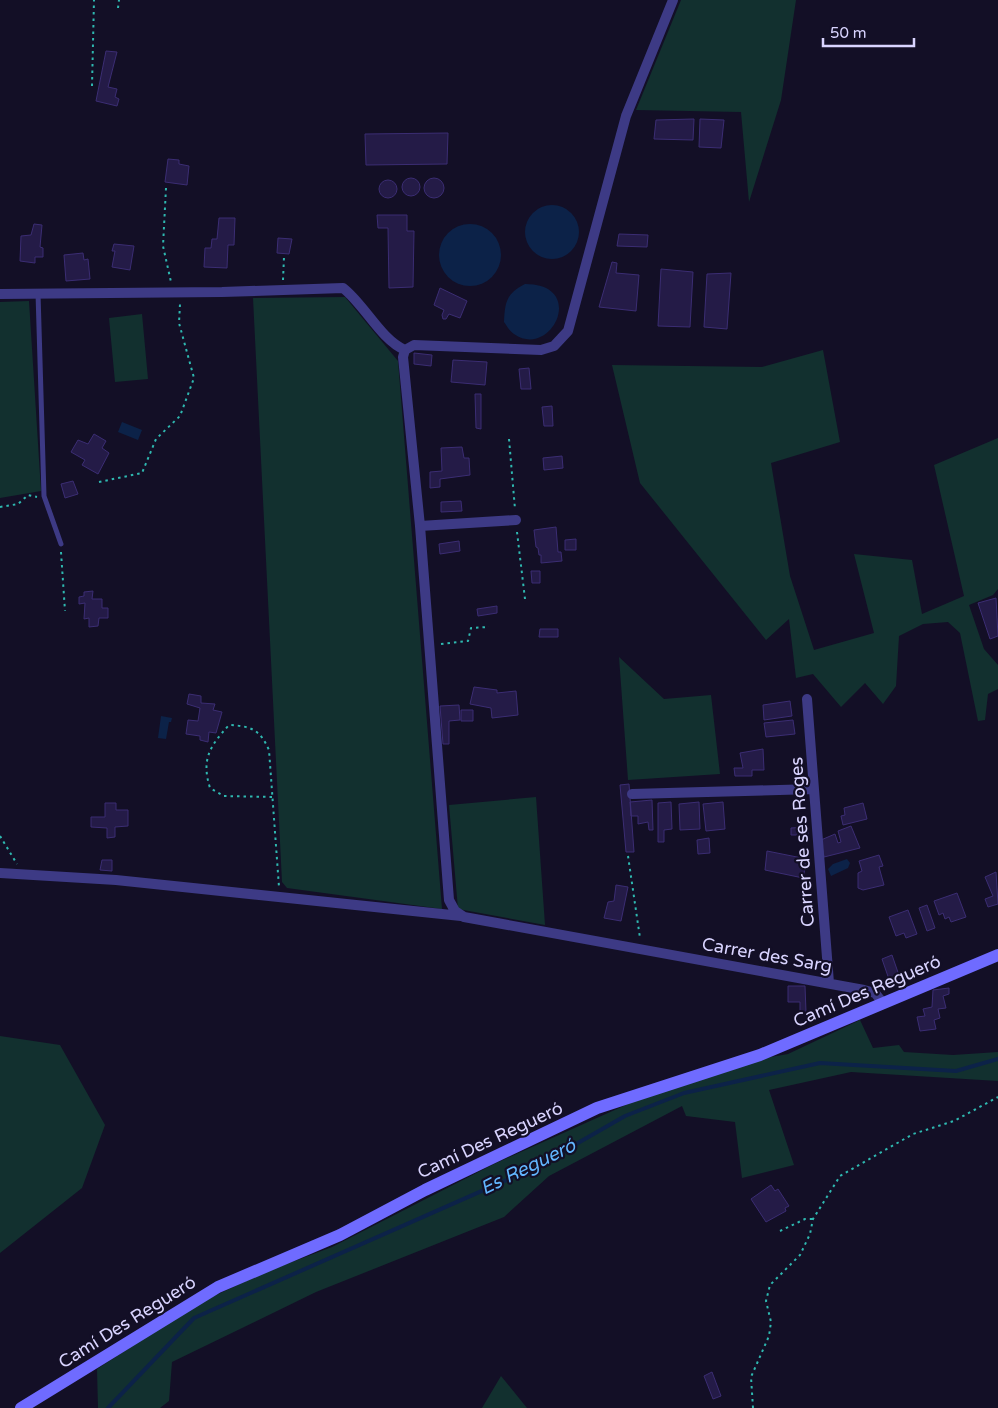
<svg xmlns="http://www.w3.org/2000/svg" width="998" height="1408" font-family="'Varela Round',sans-serif">
  <style>
    .green { fill: #12302f }
    .water { fill: #0c2248 }
    .lines { fill: none; stroke-linecap: round; stroke-linejoin: round }
    .stream { stroke: #0c2248; stroke-width: 4 }
    .building { fill: #241b47; stroke: #3b2d73 }
    .path { stroke: #2fb8b0; stroke-width: 2; stroke-dasharray: 2.5 4; stroke-linecap: butt }
    .lane { stroke: #3d3a85; stroke-width: 5 }
    .street { stroke: #3d3a85; stroke-width: 10 }
    .secondary { stroke: #6f6bff; stroke-width: 12 }
    .labels { text-anchor: middle; dominant-baseline: central; stroke-width: 4.5; stroke-linejoin: round; paint-order: stroke }
    .street-label { font-size: 18px; fill: #d9d4ff; stroke: #130f26 }
    .water-label { font-size: 19px; font-style: italic; fill: #62b6ff; stroke: #130f26 }
  </style>
  <rect width="100%" height="100%" fill="#130f26"/>
  <!-- green -->
  <path class="green" d="M681,0H796L781,100L749,202L741,112L636,110Z
    M345,297L398,361L442,909L287,888L282,882L253,298Z
    M29,301L41,491L0,498V302Z
    M142,314L148,379L115,382L109,318Z
    M823,350L840,442L771,463L790,576L814,650L874,633L854,554L912,560L922,614L964,596L934,465L998,438V589L993,595L969,605L984,649L998,665V689L988,694L985,720L978,721L960,633L948,622L923,624L899,636L896,686L883,704L865,683L841,707L813,674L796,678L789,619L766,640L640,483L612,365L762,367Z
    M619,657L664,699L711,695L720,774L628,780Z
    M536,797L545,925L458,909L449,805Z
    M860,1020L873,1048L899,1045L904,1052L953,1055L998,1052V1081L851,1072L769,1090L794,1165L742,1178L735,1122L686,1116L682,1106L549,1176L504,1217L316,1292L172,1362L169,1401L160,1408H98L97,1369L199,1303L268,1271L332,1247L494,1164L637,1100L753,1060L788,1054Z
    M0,1036L60,1045L105,1125L82,1188L0,1253Z
    M501,1376L527,1408H482Z"/>
  <!-- water -->
  <path class="water" d="M525 232a27 27 0 1 1 54 0a27 27 0 1 1-54 0Z
    M439 255a31 31 0 1 1 62 0a31 31 0 1 1-62 0Z
    M525,284C588,284 551,360 514,334C510,332 507,326 504,322C505,302 506,294 525,284Z
    M122,422L142,430L138,440L118,432Z
    M161,716L172,718L171,722H169L166,739L158,738Z
    M847,859L850,863L848,868L831,876L828,869L833,864Z"/>
  <g class="lines">
    <!-- stream -->
    <path class="stream" d="M108,1408L194,1318L536,1167L625,1116L684,1093L820,1063L956,1071L998,1059"/>
  </g>
  <!-- building -->
  <path class="building" d="M106,51L117,52L108,87L117,89L115,97L119,99L117,106L96,101Z
    M694,119L693,140L654,139L656,120Z
    M700,119L724,120L721,148L699,147Z
    M448,133L447,164L366,165L365,134Z
    M168,159L179,160V164L189,166L187,185L165,182Z
    M402 187a9 9 0 1 1 18 0a9 9 0 1 1-18 0Z
    M424 188a10 10 0 1 1 20 0a10 10 0 1 1-20 0Z
    M379 189a9 9 0 1 1 18 0a9 9 0 1 1-18 0Z
    M377,215H407V231H414L413,287L389,288L388,228H378Z
    M219,218H235L234,245H228L227,268L204,267L205,248H211L212,239H217Z
    M34,224L42,225L40,247L43,248V257H35V263L20,261L21,236L31,235Z
    M619,234L648,235L647,247L617,246Z
    M278,238L292,239L289,254L277,253Z
    M114,244L134,246L130,270L112,267L115,251H112Z
    M83,253L84,260L88,259L90,279L66,281L64,255Z
    M612,262L617,263L616,273L639,275L636,311L599,307Z
    M661,269L693,272L690,327L658,326Z
    M731,273L727,329L704,327L707,274Z
    M440,288L467,301L460,318L449,314L446,319H443L442,315L444,310L434,305Z
    M414,353L432,355L431,366L414,364Z
    M453,360L487,362L485,385L451,382Z
    M529,368L531,389H521L519,369Z
    M475,394H481V429L476,428Z
    M552,406L553,426H544L542,407Z
    M94,434L106,441L102,448L109,453L98,474L82,465L85,460L71,452L78,440L88,444Z
    M462,447L464,458H469L470,475L440,479V487L430,488V472L442,471L441,448Z
    M562,456L563,468L544,470L543,458Z
    M73,481L78,494L65,498L61,484Z
    M461,501L462,511L441,512V502Z
    M556,527L558,552H561L562,561L541,563V555H539L538,548L536,547L534,530Z
    M576,539V550H565V540Z
    M459,541L460,551L440,554L439,544Z
    M531,571H540V583H532Z
    M93,591L92,599H102V608H108V618H99L98,626L89,627V618L84,619L85,603L79,604V597L84,596V592Z
    M996,598L998,636L990,639L978,603Z
    M497,606V613L478,616L477,609Z
    M540,629H558V637H539Z
    M474,687L497,690V693L516,691L518,715L492,718L491,708L470,704Z
    M189,694L201,696V703L215,704L213,710L222,712L216,733L209,732L208,742L200,740V736L186,734L188,720L198,721L200,708L187,704Z
    M790,701L792,716L764,720L763,705Z
    M459,705L460,720L449,721V744H443L440,706Z
    M461,710H473V721H461Z
    M793,720L795,734L766,737L764,723Z
    M763,749L764,770H752V776H735L734,768H743L740,753Z
    M629,784L634,852H626L620,785Z
    M652,800L653,830H649L648,822L638,824V816H631L630,802Z
    M671,802L672,829L664,830V842H658V803Z
    M699,802L700,829L680,830L679,804Z
    M723,802L725,829L706,831L703,804Z
    M105,803H116V810H128V826L115,827V837L107,838V828L91,827V817H105Z
    M863,803L867,819L843,825L841,816L845,815L844,808Z
    M851,826L860,848L824,857L821,840L835,834L838,843L841,842L838,831Z
    M808,827V835H791V828Z
    M709,838L710,853L698,854L697,840Z
    M767,851L807,859L803,878L765,870Z
    M879,855L883,866L879,867L884,885L863,890L858,888V873L862,871L859,861Z
    M102,860H112V871L100,870Z
    M996,872L998,904L988,907L985,899L993,896L985,877Z
    M616,885L628,887L621,921L604,918L608,902L614,901Z
    M957,893L966,917L951,922L949,917L945,919L943,913L939,915L934,901Z
    M927,905L935,928L927,931L919,908Z
    M908,910L917,934L906,938L904,933L896,936L889,917Z
    M892,955L902,984L892,988L882,959Z
    M788,986H805L806,1012H800V1002H788Z
    M949,988V994L943,996L946,1008L938,1009L940,1018L934,1020L936,1029L920,1031L917,1017L925,1016L923,1009L932,1007L933,990Z
    M771,1185L775,1191L778,1189L789,1206L785,1208L786,1211L766,1222L751,1199Z
    M712,1372L721,1396L713,1399L704,1376Z"/>
  <g class="lines">
    <!-- path -->
    <path class="path" d="M118,8L119,0
      M92,86L94,0
      M166,188L163,246L171,282
      M283,280L284,257
      M509,439L515,509
      M99,482L142,473L156,439L180,416L194,378L179,323L180,304
      M0,507L18,504L28,495L37,497
      M517,532L525,599
      M61,552L65,611
      M441,644L468,641L471,628L489,627
      M272,797L224,796L210,788C201,759 210,746 229,725C252,726 260,730 269,750L279,887
      M0,836L17,864
      M628,856L640,938
      M780,1231L805,1219H813
      M753,1408L751,1377L769,1336L771,1322L766,1301L770,1285L800,1255L810,1234L813,1219L840,1176L913,1134L954,1121L998,1097"/>
    <!-- lane -->
    <path class="lane" d="M38,293L44,496L61,544"/>
    <!-- street -->
    <path class="street" d="M673,0L626,116L568,331L554,346L541,350L414,345L405,350L403,357L420,526L449,900L455,911L464,917L864,990L875,993L883,1003
      M0,294L222,292L343,288C364,304 381,340 405,350
      M420,526L516,520
      M807,699L829,983
      M632,794L814,789
      M0,873L116,880L461,916"/>
    <!-- secondary -->
    <path class="secondary" d="M21,1408L218,1287L340,1235L425,1190L597,1108L760,1055L998,955"/>
  </g>
  <g class="labels">
    <!-- street labels -->
    <g class="street-label">
      <text transform="translate(802 842) rotate(-94)">Carrer de ses Roges</text>
      <text transform="translate(767 955) rotate(10)">Carrer des Sarg</text>
      <text transform="translate(867 991) rotate(-23)">Camí Des Regueró</text>
      <text transform="translate(490 1140) rotate(-25)">Camí Des Regueró</text>
      <text transform="translate(127 1322) rotate(-32)">Camí Des Regueró</text>
    </g>
    <!-- water labels -->
    <g class="water-label">
      <text transform="translate(528 1167) rotate(-26)">Es Regueró</text>
    </g>
  </g>
  <!-- scale -->
  <path d="M823 38v8h91v-8" fill="none" stroke="#d9d4ff" stroke-width="2.5"/>
  <text x="830" y="38" font-size="15" fill="#d9d4ff" stroke="#130f26" stroke-width="4" paint-order="stroke">50 m</text>
</svg>
